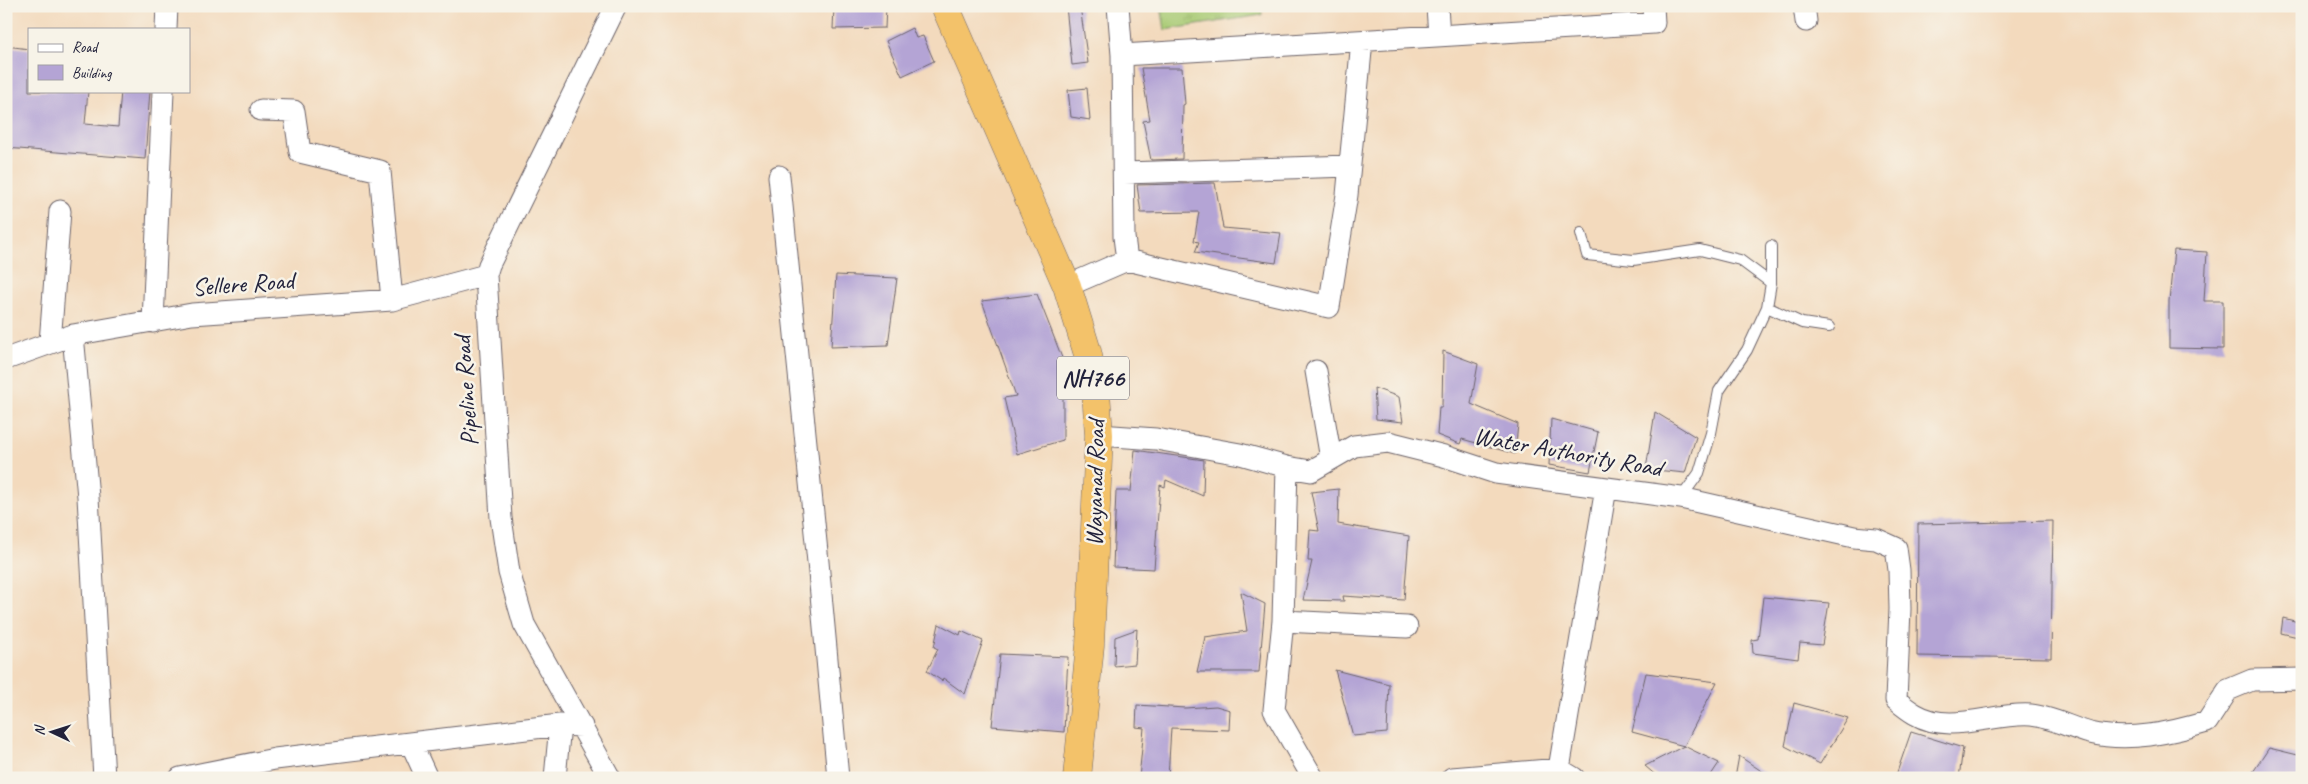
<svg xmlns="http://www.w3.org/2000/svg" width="2308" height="784" font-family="Caveat,sans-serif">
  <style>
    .grass { fill: url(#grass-tufts); stroke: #657657 }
    .building { fill: #b4a4d5 }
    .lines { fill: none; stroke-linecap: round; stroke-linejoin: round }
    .lane-casing { stroke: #6b6268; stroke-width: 12 }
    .street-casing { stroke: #6b6268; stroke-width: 23 }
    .highway-casing { stroke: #6b6268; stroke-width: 29 }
    .lane { stroke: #fff; stroke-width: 10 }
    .street { stroke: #fff; stroke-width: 21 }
    .highway { stroke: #f3c26a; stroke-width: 28 }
    .labels { text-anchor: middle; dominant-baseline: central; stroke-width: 5; stroke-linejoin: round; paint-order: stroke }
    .shield { fill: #f7f3e8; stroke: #62616f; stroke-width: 1 }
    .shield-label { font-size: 24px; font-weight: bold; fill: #22223b }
    .street-label { font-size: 25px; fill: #22223b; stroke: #f7f3e8 }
  </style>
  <defs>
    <pattern id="grass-tufts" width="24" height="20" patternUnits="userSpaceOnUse" patternTransform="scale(1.25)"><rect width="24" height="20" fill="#a8ca73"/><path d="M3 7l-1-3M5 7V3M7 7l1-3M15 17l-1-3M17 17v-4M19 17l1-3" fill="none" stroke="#90ad64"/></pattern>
  </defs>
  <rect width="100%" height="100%" fill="#f7f3e8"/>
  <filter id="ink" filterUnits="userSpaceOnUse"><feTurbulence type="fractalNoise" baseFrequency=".02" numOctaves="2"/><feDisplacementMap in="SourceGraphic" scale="10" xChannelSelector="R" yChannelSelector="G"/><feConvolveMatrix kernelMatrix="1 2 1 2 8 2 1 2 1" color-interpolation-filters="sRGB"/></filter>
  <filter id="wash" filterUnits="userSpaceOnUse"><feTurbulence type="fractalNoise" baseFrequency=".0096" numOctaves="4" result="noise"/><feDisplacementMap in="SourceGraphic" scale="20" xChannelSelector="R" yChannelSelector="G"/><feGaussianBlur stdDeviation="1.12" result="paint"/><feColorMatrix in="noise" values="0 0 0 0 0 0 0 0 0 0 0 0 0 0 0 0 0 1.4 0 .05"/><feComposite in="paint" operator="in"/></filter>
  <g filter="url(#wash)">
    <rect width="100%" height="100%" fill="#f3dabd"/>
    <!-- grass -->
    <path class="grass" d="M1161,6H1261L1262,15L1165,30Z"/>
    <g id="blocks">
      <!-- building -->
      <path class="building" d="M834,6H886L885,28L833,29Z
        M1066,6H1080L1088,63L1072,65Z
        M912,28L916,38L923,36L934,61L902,76L886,41Z
        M6,46L29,49V91H88L85,124L118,127L121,91H150L145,159L6,148Z
        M1141,68H1182L1185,104L1183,105L1182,159L1151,160L1143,121L1150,120Z
        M1087,88L1090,120L1071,117L1068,90Z
        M1215,183L1223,228L1281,233L1276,263L1195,252L1199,242L1194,241L1199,212L1141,213L1137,185Z
        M2174,250L2207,252L2204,301H2223V349L2169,348V301Z
        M836,275L897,278L888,345L831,347Z
        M1037,294L1066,368L1063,369V440L1017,454L1004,398L1016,396L982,301Z
        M1443,351L1478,364L1471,404L1518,424L1515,454L1462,439L1460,444L1437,435L1439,407H1442Z
        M1374,388L1399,397L1403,422L1376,419Z
        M1655,412L1696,437L1685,473L1646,469Z
        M1551,419L1598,432L1590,472L1549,465Z
        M1135,450L1204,460L1203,496L1166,480L1165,487L1160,485L1154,569L1113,567L1116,491H1131Z
        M1339,489L1338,524L1409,536L1404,600L1343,596L1344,601L1303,600L1312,561H1308L1310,530L1319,531L1311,492Z
        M2053,521L2051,658L1917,656L1918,524Z
        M1241,592L1265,604L1259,672H1197L1205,637L1247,631Z
        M1763,597L1829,603L1822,645L1800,643L1798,659L1753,653L1752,640L1758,639Z
        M2283,618L2302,623V638L2281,633Z
        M939,624L960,635L961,631L983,641L965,694L943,678L942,681L927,671L938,649L934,647Z
        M1137,629L1135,664L1114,666L1115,637Z
        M1000,654L1068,657L1064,732L992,726Z
        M1335,670L1389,684L1387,733L1353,736Z
        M1646,673L1717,682L1684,746L1632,732Z
        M1794,703L1848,718L1820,764L1785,746Z
        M1137,705L1185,708L1216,706L1230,710L1229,730L1171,728L1168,778H1139L1144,728L1136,727Z
        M1911,732L1963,748L1959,778H1895Z
        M1684,746L1719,763L1709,778H1659L1645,766Z
        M2269,748L2302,756V778H2249Z
        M1739,756L1772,778H1735Z"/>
    </g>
  </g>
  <g filter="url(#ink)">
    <use href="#blocks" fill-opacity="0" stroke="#6b6268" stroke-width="1"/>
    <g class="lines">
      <defs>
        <path id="lane" d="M1581,233L1587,255L1633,260L1700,250L1740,260L1771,283
          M1767,307L1802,323L1829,327
          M1681,498L1699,473L1711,433L1719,391L1747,350L1767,307L1771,283V246"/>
        <path id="street" d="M1437,6L1439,36
          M1804,6L1806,21
          M166,29L167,6
          M1122,55L1654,23L1653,6
          M261,110L294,111L300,152L380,171L392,300
          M1124,173L1350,166
          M779,176L818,562L838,778
          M1127,260L1329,307L1347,195L1362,41
          M1067,286L1127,260L1124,237L1122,55L1118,6
          M153,322L163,91
          M73,335L88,497L104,778
          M50,343L60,211
          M6,359L73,335L192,314L392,300L486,275
          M1316,371L1331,459
          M1099,435L1156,439L1240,454L1287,467L1311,471L1354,446L1388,442L1444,456L1496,473L1681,498L1854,537L1876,539L1896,548L1899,570L1900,609L1896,700C1902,705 1908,710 1915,714C1950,735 1993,712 2031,715C2051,717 2071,728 2090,733C2129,742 2170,733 2207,722L2228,690L2252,680L2302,679
          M1287,467L1283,621L1274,710L1313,778
          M1283,621L1407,627
          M411,743L427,778
          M1559,769L1606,488
          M180,778L275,759L560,725L582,726
          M555,778L560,725
          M610,778L524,624L509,572L501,518L486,275L489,265L616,6
          M1452,778L1559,769L1574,778"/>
        <path id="highway" d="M945,6L1067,286L1087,351L1096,392L1099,435L1090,645L1077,778"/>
      </defs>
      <!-- lane casing -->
      <use href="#lane" class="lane-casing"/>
      <!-- street casing -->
      <use href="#street" class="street-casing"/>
      <!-- highway casing -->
      <use href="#highway" class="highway-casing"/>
      <!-- lane -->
      <use href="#lane" class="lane"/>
      <!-- street -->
      <use href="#street" class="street"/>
      <!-- highway -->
      <use href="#highway" class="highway"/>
    </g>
  </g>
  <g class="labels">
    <!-- shield labels -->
    <rect class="shield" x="1057" y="356.5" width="72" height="43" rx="4"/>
    <g class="shield-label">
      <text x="1093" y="378">NH766</text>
    </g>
    <!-- street labels -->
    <g class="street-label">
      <text transform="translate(243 284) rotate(-4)">Sellere Road</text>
      <text transform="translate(466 391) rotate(-94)">Pipeline Road</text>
      <text transform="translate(1568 452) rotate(10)">Water Authority Road</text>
      <text transform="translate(1095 483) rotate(-89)">Wayanad Road</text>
    </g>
  </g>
  <!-- margin -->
  <rect width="2308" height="784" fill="none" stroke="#f7f3e8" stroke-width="25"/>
  <!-- legend -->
  <rect x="28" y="28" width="162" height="65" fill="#f7f3e8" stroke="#a29fa3"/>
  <rect x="38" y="44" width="25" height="8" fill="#ffffff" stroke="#a29fa3"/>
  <text x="72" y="52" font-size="15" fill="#22223b">Road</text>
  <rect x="38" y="65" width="25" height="15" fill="#b4a4d5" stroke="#a29fa3"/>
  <text x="72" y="78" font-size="15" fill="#22223b">Building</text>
  <!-- north arrow -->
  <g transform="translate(52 732) rotate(274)" stroke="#f7f3e8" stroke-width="4" paint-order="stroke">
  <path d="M0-4L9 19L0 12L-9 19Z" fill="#22223b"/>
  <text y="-8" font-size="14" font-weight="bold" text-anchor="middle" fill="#22223b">N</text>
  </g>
</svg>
